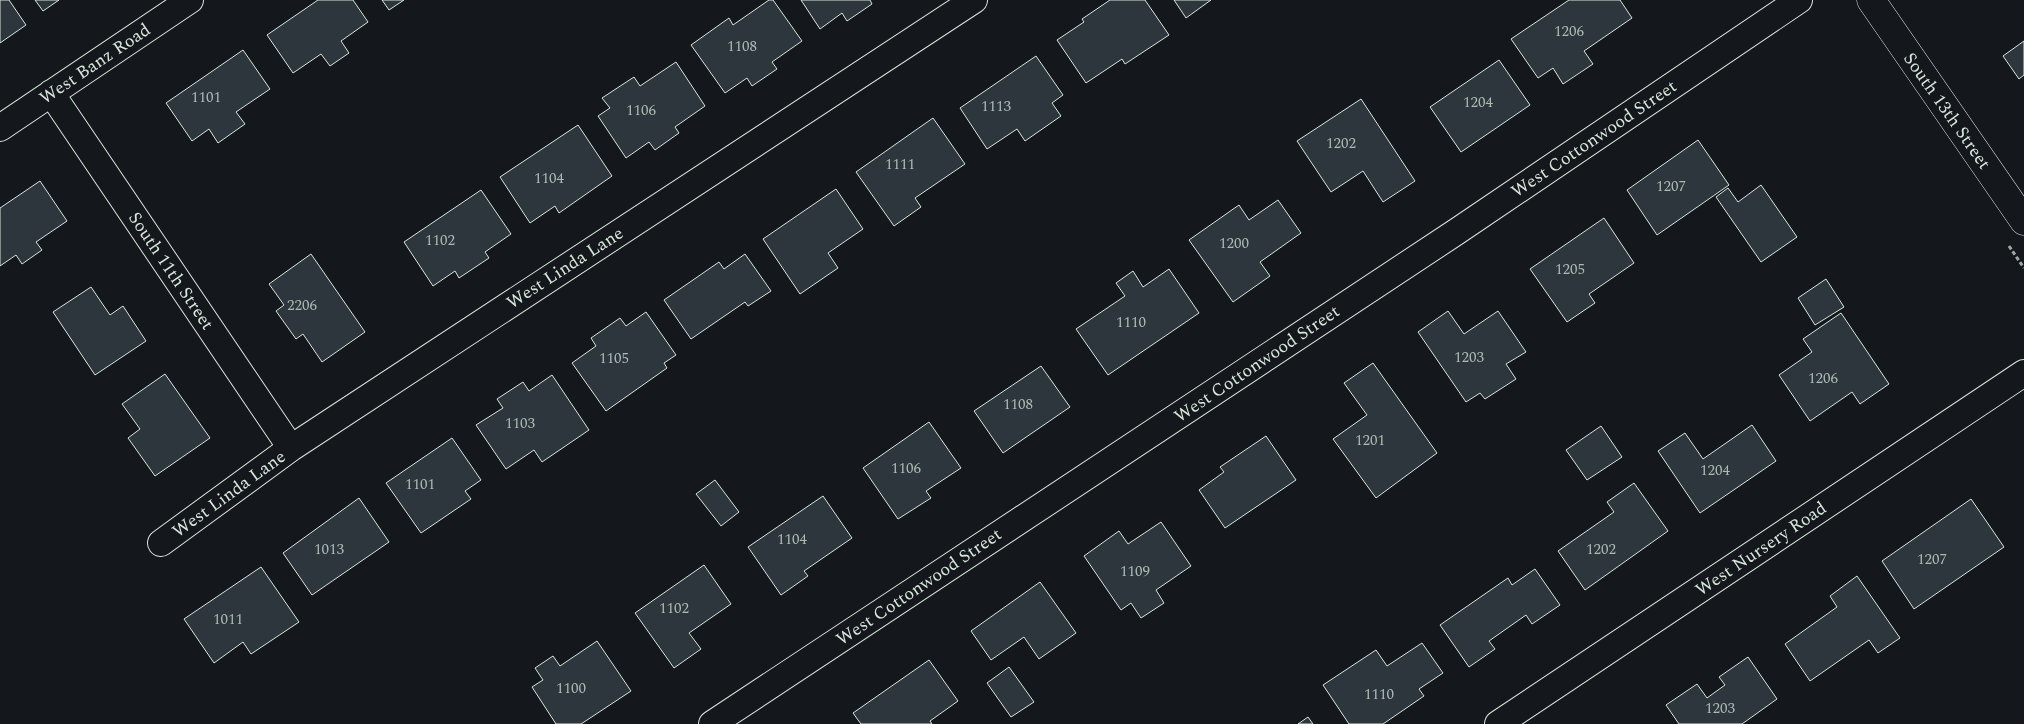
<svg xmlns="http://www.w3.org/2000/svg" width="2024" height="724" font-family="Spectral,serif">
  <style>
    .building { fill: #2c363c; stroke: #d8e6dc }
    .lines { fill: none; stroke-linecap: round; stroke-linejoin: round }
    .minor-casing { stroke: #d8e6dc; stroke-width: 28 }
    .tertiary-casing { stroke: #d8e6dc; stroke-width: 29 }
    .path { stroke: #9da8a2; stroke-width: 3; stroke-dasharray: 4 2.5; stroke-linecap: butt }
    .minor { stroke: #14181c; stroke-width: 26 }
    .tertiary { stroke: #14181c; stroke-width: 28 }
    .labels { text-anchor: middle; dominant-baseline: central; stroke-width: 4; stroke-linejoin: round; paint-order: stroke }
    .number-label { font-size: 15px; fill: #adbab4 }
    .street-label { font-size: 18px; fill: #d8e6dc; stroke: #14181c }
  </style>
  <rect width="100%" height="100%" fill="#14181c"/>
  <!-- building -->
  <path class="building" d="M0,0H9L26,25L0,43Z
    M35,0H59L43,11Z
    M318,0H353L368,22L341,41L349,53L330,66L321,54L293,73L267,35Z
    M382,0H404L389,10Z
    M769,0H773L802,41L772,62L777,69L752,86L747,78L725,93L691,45L729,18L733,25Z
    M801,0H870L872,4L847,21L842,13L820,29Z
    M1110,0H1145L1169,35L1125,64L1122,59L1086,83L1057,40L1084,22L1082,19Z
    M1174,0H1211L1186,18Z
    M1569,0H1620L1632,18L1584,51L1593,64L1563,84L1553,68L1538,78L1511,39Z
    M2024,41V75L2019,79L2003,56Z
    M243,50L270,89L236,112L245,124L218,143L209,129L192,141L166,103Z
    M1036,56L1063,95L1052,103L1061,116L1025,141L1017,129L987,149L960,108Z
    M1499,60L1530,105L1461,152L1430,107Z
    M676,62L705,106L675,127L679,133L655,150L649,142L626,158L598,116L610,108L602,98L634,77L640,86Z
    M1361,99L1415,181L1383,202L1363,171L1331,192L1297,141Z
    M933,118L965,164L915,198L921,207L894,226L856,172Z
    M578,125L612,176L559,213L555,206L530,223L500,177Z
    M1698,140L1729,185L1657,235L1627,190Z
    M40,181L67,221L36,242L42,250L22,264L16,255L0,266V208Z
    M1761,185L1797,237L1761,262L1716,197L1728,188L1738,202Z
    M836,189L863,229L828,253L838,268L800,294L763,239Z
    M481,190L511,234L485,252L489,258L459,278L455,271L433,286L404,242Z
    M1278,200L1301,233L1260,262L1270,276L1233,302L1189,240L1239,205L1249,220Z
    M1604,218L1634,263L1589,294L1595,303L1567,322L1530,269Z
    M311,254L365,332L322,362L303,334L296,339L276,311L284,305L269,284Z
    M745,254L771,291L748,306L745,302L691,339L664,300L719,262L724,269Z
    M1169,269L1199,313L1108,375L1076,329L1125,296L1116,283L1133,271L1143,287Z
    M1826,279L1844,307L1815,325L1798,298Z
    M91,287L110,315L123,306L146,341L95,375L53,312Z
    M1448,311L1464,334L1498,311L1526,352L1506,364L1516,379L1485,399L1480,393L1466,402L1418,332Z
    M646,312L676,355L664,363L667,368L606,411L572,363L596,346L591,338L620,318L626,326Z
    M1841,313L1889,384L1860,404L1852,392L1810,421L1779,375L1812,352L1803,339Z
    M1373,363L1437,453L1376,498L1333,439L1367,415L1344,383Z
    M1041,366L1070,407L1003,453L974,411Z
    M165,374L210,438L155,476L128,438L140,429L122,404Z
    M552,375L589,430L542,462L534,450L506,469L476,425L503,408L497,399L523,382L529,391Z
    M929,422L961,468L926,491L931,498L898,519L863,468Z
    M1752,425L1776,461L1700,513L1658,451L1685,433L1703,459Z
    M1601,426L1622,457L1587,480L1566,450Z
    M1266,436L1296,480L1225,528L1199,490L1224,472L1220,467Z
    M452,438L481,480L465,491L471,499L421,533L386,483Z
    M715,480L739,512L721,526L696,494Z
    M1634,483L1668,531L1585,590L1558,551L1614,512L1607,502Z
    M823,496L852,538L804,571L808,576L781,595L748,547Z
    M359,498L389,542L312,595L283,553Z
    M1971,499L2004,547L1914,609L1882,561Z
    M1161,522L1191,566L1156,590L1164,603L1141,618L1131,603L1121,610L1084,556L1119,531L1128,544Z
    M704,565L731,604L689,633L701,649L674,668L635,613Z
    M261,567L299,622L251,654L243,642L214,663L184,619Z
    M1535,569L1560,605L1532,624L1526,615L1489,641L1495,649L1469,667L1440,625L1508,578L1512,585Z
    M1857,576L1900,638L1878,653L1869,640L1810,681L1785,644L1837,607L1830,596Z
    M1040,582L1076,633L1039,659L1024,637L991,660L971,631Z
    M597,641L631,691L581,724H556L532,687L543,680L535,668L553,656L560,666Z
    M1422,643L1443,673L1419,689L1424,696L1383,724H1349L1323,685L1376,650L1387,666Z
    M1748,657L1777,699L1742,724H1679L1666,705L1697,684L1707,698L1725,685L1719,677Z
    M929,660L958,701L930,721L932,724H861L853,713Z
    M1009,667L1034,702L1011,717L987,683Z
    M1308,717L1313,724H1298Z"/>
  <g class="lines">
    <defs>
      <path id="minor" d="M51,93L291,448
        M0,128L190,0
        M161,543L291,448L974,0
        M712,724L1456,232L1799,0
        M1498,724L2024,373"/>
      <path id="tertiary" d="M1871,0L2024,221"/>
    </defs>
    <!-- minor casing -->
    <use href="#minor" class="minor-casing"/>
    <!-- tertiary casing -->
    <use href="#tertiary" class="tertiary-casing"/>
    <!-- path -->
    <path class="path" d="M2009,246L2024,268"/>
    <!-- minor -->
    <use href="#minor" class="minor"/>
    <!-- tertiary -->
    <use href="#tertiary" class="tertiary"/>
  </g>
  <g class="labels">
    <!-- number labels -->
    <g class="number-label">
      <text x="1569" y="31">1206</text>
      <text x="742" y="46">1108</text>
      <text x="206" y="97">1101</text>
      <text x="1478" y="102">1204</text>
      <text x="996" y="106">1113</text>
      <text x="641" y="110">1106</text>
      <text x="1341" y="143">1202</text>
      <text x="900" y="164">1111</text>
      <text x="549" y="178">1104</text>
      <text x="1671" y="186">1207</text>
      <text x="440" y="240">1102</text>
      <text x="1234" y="243">1200</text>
      <text x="1570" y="269">1205</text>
      <text x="302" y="305">2206</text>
      <text x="1131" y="322">1110</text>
      <text x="1469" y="357">1203</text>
      <text x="614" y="358">1105</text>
      <text x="1823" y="378">1206</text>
      <text x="1018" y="404">1108</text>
      <text x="520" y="423">1103</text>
      <text x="1370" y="440">1201</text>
      <text x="906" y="468">1106</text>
      <text x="1715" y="470">1204</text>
      <text x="420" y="484">1101</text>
      <text x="792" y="539">1104</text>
      <text x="329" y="549">1013</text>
      <text x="1601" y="549">1202</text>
      <text x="1932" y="559">1207</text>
      <text x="1135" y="571">1109</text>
      <text x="674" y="608">1102</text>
      <text x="228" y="619">1011</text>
      <text x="571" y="688">1100</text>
      <text x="1379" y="694">1110</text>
      <text x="1720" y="708">1203</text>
    </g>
    <!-- street labels -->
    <g class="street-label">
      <text transform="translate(95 64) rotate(-34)">West Banz Road</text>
      <text transform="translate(1947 111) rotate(55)">South 13th Street</text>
      <text transform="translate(1594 139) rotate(-34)">West Cottonwood Street</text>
      <text transform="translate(565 268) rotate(-33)">West Linda Lane</text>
      <text transform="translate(171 271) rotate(56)">South 11th Street</text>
      <text transform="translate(1257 364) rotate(-34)">West Cottonwood Street</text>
      <text transform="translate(229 494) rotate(-36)">West Linda Lane</text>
      <text transform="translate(1761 549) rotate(-34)">West Nursery Road</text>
      <text transform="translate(919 587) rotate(-34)">West Cottonwood Street</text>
    </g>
  </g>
</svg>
